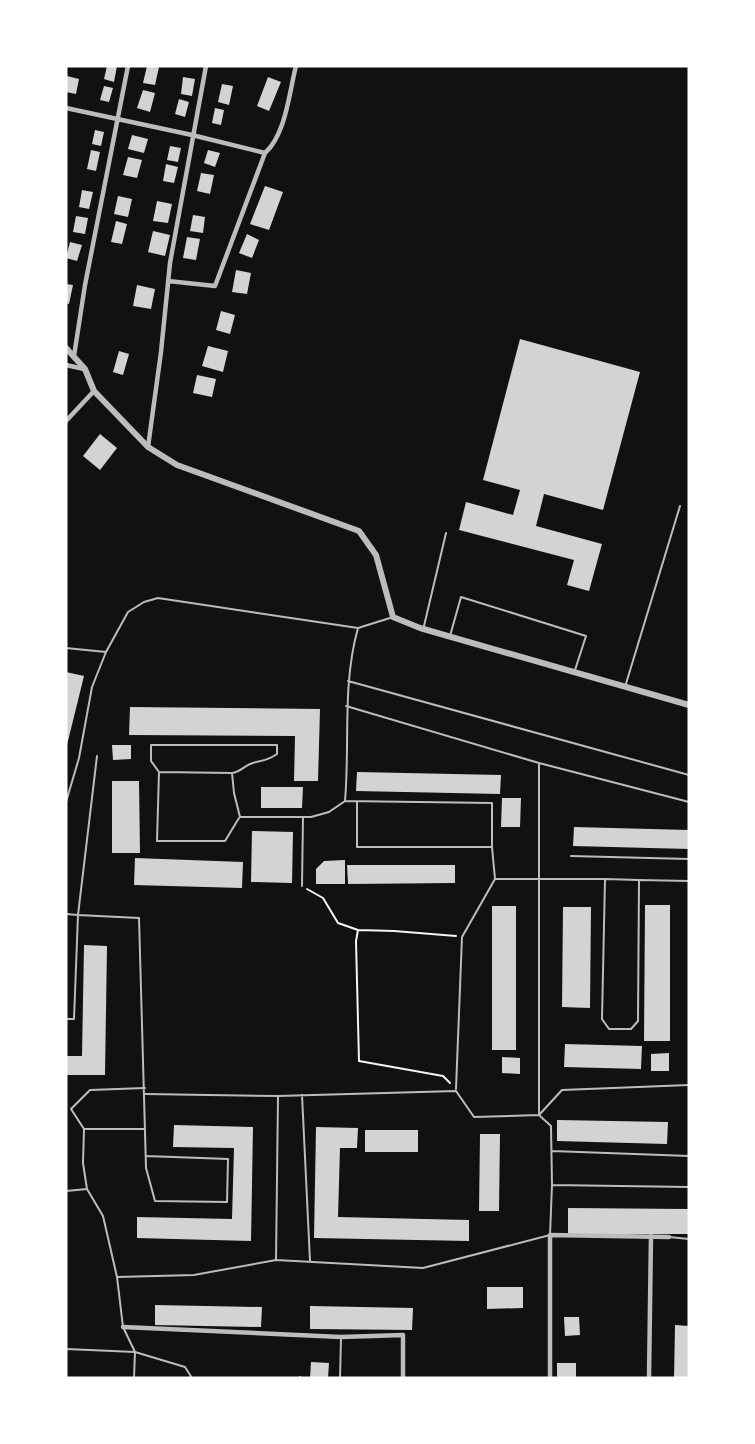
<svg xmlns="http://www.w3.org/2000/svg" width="755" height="1444" font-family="Montserrat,sans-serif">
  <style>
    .building { fill: #d3d3d3 }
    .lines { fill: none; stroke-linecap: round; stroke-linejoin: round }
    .path { stroke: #f5f5f5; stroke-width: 2 }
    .service { stroke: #bcbcbc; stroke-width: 2 }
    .minor { stroke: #bcbcbc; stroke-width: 4.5 }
    .tertiary { stroke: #bcbcbc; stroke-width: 6 }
  </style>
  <rect width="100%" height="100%" fill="#111"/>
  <!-- building -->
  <path class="building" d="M107,66H117L114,82L104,79Z
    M147,66L159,67L155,85L143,83Z
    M67,76L79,79L76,94L66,92Z
    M183,77L195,79L192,96L181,94Z
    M268,77L281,82L269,111L257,106Z
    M222,84L233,86L229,105L218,102Z
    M104,86L113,88L109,102L100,100Z
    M143,90L155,93L150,112L137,108Z
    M179,99L189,102L185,117L175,114Z
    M215,108L224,110L221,125L212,123Z
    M95,130L104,132L101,146L92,144Z
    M132,135L148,139L144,153L128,149Z
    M170,146L181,148L178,162L167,160Z
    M91,150L100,152L96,171L87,169Z
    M208,150L220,153L215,167L204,163Z
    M128,157L142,160L137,178L123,175Z
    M166,164L178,167L174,183L163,181Z
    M201,173L214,175L210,194L197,191Z
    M265,186L283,192L269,230L250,224Z
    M82,190L93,192L89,209L79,207Z
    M118,196L132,199L128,217L114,214Z
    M157,201L172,204L168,223L153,221Z
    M193,215L205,217L203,233L190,231Z
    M76,216L88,218L85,234L73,232Z
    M116,221L127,224L122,244L111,242Z
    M153,231L170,235L165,256L148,252Z
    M247,234L259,240L252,258L239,253Z
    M187,237L200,239L196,260L183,258Z
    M70,242L82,245L77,261L66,258Z
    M236,270L251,273L247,294L232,292Z
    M66,284L73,285L69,304L66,303Z
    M137,285L155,289L151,309L133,306Z
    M221,311L235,315L230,334L216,330Z
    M520,339L640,372L603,510L544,494L536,526L602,544L589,591L567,585L574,560L459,530L466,502L513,515L520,490L483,480Z
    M208,346L228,351L223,372L202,366Z
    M119,351L129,354L123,375L113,372Z
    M197,375L216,379L212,397L193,393Z
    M100,434L117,448L100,470L83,456Z
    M66,672L84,676L67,745H66Z
    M130,707L320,709L318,781H294L295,736L129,735Z
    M112,745H131V759L113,760Z
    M357,772L501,775L500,794L356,791Z
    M112,781H139L140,853H112Z
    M261,787H303L302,808H261Z
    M502,798H521L520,827H501Z
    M574,827L689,830V849L573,846Z
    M252,831L293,832L292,883L251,882Z
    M135,858L243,862L242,888L134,885Z
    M345,860V884H316V869L324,861Z
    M347,865H455V883L348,884Z
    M645,905H670V1041H644Z
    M492,906H516V1050H492Z
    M563,907H591L590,1008L562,1007Z
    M84,945L107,946L105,1075H66L67,1056H82Z
    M565,1044L642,1046L641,1069L564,1067Z
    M669,1053V1071H651V1054Z
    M502,1057L520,1058V1074L502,1073Z
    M557,1120L668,1122L667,1144L557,1141Z
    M174,1125L253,1127L251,1241L137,1238V1217L232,1219L234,1148L173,1147Z
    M316,1127L358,1128L357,1148H340L338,1217L469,1220V1241L314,1238Z
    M365,1130H418V1152H365Z
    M480,1134H500L499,1211H479Z
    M568,1208L689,1209V1234H568Z
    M487,1287H523V1308L487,1309Z
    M155,1305L262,1307L261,1327L155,1325Z
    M310,1306L413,1308L412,1330L310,1329Z
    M564,1317H579L580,1335L565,1336Z
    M675,1325L689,1326V1378H674Z
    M311,1362L329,1363L328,1378H310Z
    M557,1363H576V1378H557Z"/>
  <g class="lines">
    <!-- path -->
    <path class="path" d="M307,889L323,898L338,923L358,930L356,941L359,1061L443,1076L450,1083
      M358,930L394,931L456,936"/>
    <!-- service -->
    <path class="service" d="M424,626L446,533
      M450,636L461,597L586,636L575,670
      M66,648L106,652
      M348,681L689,775
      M625,687L680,506
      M346,706L539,763L689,802
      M159,772L157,841H225L239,818
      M232,773L159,772L151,761V745H277V754C264,763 262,759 250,764C243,767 240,772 232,773L234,793L240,817H311L329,812L345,801C350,743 342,685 358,628L390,618
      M345,801L492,803V847L495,879H539V763
      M66,802L79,758L92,687L106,652L128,612L144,602L158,598L358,628
      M357,802V847H492
      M571,856L689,859
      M605,879L638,880
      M302,886L303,817
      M66,914L78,915L97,756
      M66,1019H74L78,915L139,918L146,1168L155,1201L227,1202L228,1159L146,1156
      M145,1088L90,1090L71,1109L84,1129L83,1163L87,1189L103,1216L117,1277L123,1327L135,1352L185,1367L192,1378
      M456,1089L462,937L495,879
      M302,1095L310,1261
      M539,1115V879H605L602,1019L609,1029H631L638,1021L639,880L689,881
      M539,1115L562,1090L689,1085
      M84,1129H145
      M552,1151L689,1156
      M552,1185L689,1187
      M66,1191L87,1189
      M669,1237L689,1239
      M276,1260L278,1096
      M117,1277L194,1275L276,1260L423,1268L550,1235L552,1185L551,1126L539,1115L474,1117L456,1091L278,1096L145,1094
      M66,1349L135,1352L134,1378
      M300,1377V1378
      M340,1378L341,1339"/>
    <!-- minor -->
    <path class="minor" d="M66,108L192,135L265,153
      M168,281L215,286L265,153C286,134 289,93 296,66
      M74,356L85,285L128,66
      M66,365L84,369
      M66,421L94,391
      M148,447L161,352L170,263L206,66
      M123,1327L341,1337L403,1335V1378
      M550,1378V1235L669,1237
      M649,1378L651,1236"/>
    <!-- tertiary -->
    <path class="tertiary" d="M66,348L85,369L94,391L148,447L177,465L359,531L376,555L393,617L420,628L689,705"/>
  </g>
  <!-- border -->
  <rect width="755" height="1444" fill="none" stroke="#ffffff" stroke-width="135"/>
</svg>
